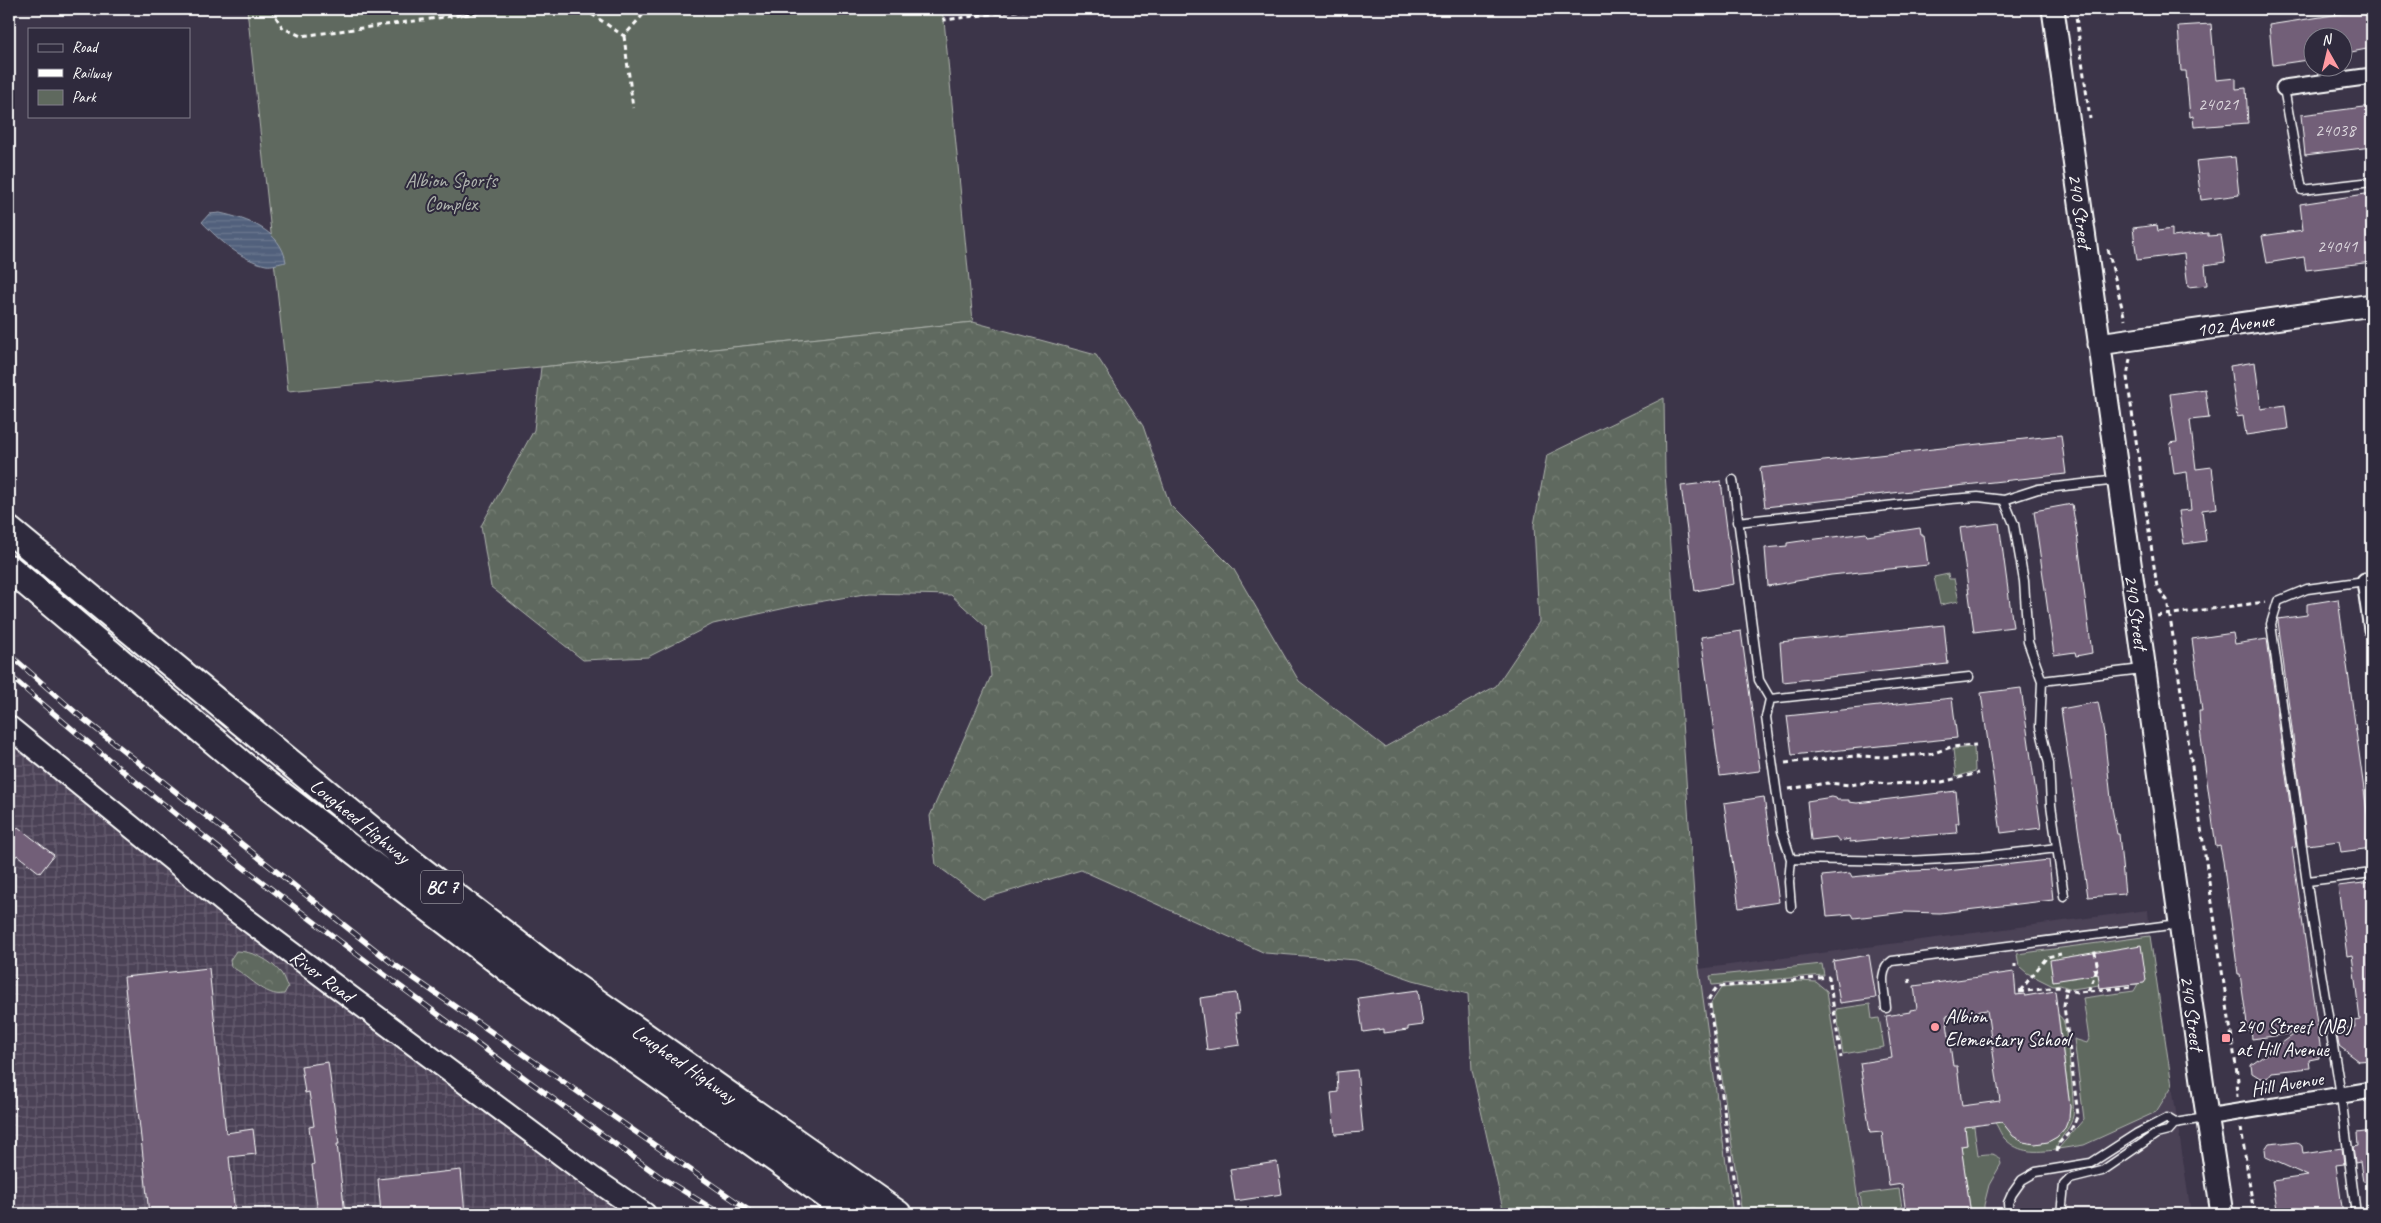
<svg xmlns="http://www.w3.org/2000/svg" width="2381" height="1223" font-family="Caveat,sans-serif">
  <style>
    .built { fill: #4c4257 }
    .industrial { fill: url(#industrial-grid) }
    .green { fill: #5f695e; stroke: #afb4ae }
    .forest { fill: url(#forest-crowns); stroke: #afb4ae }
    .water { fill: url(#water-rules); stroke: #97a0b0 }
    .building { fill: #725f78; stroke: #fff; fill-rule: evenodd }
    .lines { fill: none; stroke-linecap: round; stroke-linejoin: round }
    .lane-casing { stroke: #fff; stroke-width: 11 }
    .street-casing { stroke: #fff; stroke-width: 19 }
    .secondary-casing { stroke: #fff; stroke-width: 25 }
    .highway-casing { stroke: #fff; stroke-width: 30 }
    .path { stroke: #fff; stroke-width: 3; stroke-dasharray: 5 4; stroke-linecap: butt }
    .lane { stroke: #2f2a3d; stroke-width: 8 }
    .street { stroke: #2f2a3d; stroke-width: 15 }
    .secondary { stroke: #2f2a3d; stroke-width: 21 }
    .highway { stroke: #2f2a3d; stroke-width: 26 }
    .rail-casing { stroke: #fff; stroke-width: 5.5 }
    .rail { stroke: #2f2a3d; stroke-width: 4; stroke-dasharray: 11; stroke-linecap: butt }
    .poi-dot { fill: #ff9aa2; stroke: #2f2a3d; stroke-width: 2 }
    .labels { text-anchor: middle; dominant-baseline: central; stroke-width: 4; stroke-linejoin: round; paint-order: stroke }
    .number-label { font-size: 18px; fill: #dcd7dd }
    .shield { fill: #2f2a3d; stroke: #c1bfc5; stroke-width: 1 }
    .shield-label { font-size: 19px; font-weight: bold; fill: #fff }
    .park-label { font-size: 20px; fill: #afb4ae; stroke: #2f2a3d }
    .street-label { font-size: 20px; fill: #fff; stroke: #2f2a3d }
    .poi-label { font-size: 20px; fill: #fff; stroke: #2f2a3d; text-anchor: start }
  </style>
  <defs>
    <pattern id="industrial-grid" width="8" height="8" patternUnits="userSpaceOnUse" patternTransform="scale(1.25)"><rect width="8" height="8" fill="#4c4257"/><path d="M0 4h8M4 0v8" fill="none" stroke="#675e70"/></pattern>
    <pattern id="forest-crowns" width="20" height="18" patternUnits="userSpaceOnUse" patternTransform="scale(1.25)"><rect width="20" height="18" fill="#5f695e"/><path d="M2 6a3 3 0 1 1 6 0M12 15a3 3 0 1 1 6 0" fill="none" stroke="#778076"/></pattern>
    <pattern id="water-rules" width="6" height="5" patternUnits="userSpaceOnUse" patternTransform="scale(1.25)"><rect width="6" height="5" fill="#51607b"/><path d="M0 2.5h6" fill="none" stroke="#6b788f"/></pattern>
  </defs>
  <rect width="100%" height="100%" fill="#3c3549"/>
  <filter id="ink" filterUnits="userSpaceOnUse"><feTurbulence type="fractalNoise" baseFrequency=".02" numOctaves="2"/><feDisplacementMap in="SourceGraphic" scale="10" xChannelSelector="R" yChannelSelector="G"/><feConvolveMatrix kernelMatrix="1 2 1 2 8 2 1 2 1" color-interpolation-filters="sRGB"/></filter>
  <g filter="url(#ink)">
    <!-- built -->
    <path class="built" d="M2148,910L2150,936L2191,1214H1733L1699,969Z"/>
    <!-- industrial -->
    <path class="industrial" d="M9,727L645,1214H9Z"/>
    <!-- green -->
    <path class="green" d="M247,9H941L944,20L973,322L541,367L288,391Z
      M1948,574L1949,579H1954L1959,601L1940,605L1934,577Z
      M1974,747L1975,771L1956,777L1953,749Z
      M2150,936L2172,1086L2156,1112L2084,1145L2058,1149L2084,1119L2074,1039L2087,1043L2089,1039L2083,998L2134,991L2138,984L2100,988L2099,985L2072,989L2060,985L2053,986L2027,973L2019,966L2017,954Z
      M1822,964L1824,975L1712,985L1710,976Z
      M1799,981L1816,982L1827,991L1860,1214H1742L1711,1003L1721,988Z
      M1870,1004L1872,1019L1879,1018L1884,1047L1843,1054L1836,1009Z
      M2058,1014C2059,1016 2062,1018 2063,1020C2067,1027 2075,1107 2073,1116C2070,1130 2059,1137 2056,1150C2036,1152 2020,1154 2005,1139C2000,1134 1998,1126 1995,1123L2003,1116L2023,1142C2051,1147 2068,1136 2070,1107Z
      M1973,1120L1978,1155C1989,1154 1998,1151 2001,1164L1989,1185L1984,1205V1214H1971L1961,1147V1146L1967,1145L1964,1121Z
      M1899,1189L1903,1214H1863L1860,1194Z"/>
    <!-- forest -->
    <path class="forest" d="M973,322L1096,355L1143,426L1170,505L1233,568L1299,681L1385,747L1496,686L1539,622L1534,525L1547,455L1664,398L1665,473L1699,969L1733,1214H1504L1472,1070L1468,994L1413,980L1356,960L1265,953L1081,870L983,899L936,865L930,816L991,676L986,627L951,595L870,593L795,606L713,624L648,657L583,660L491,587L481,526L534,430L541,367Z
      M236,951C253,951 270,960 281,973C284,977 285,983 288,987L284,994C265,998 248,974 231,967L230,960Z"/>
    <!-- water -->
    <path class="water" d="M220,213C247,219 281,230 286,262C280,263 272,266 266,265C241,260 219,240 202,222L209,214Z"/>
    <!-- building -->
    <path class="building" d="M2372,9V48L2346,53L2344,38H2314V59L2273,65L2269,25Z
      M2211,24L2216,80L2236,78V89L2246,88L2248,123L2194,127L2193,116L2190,117L2186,71H2181L2178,26Z
      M2372,106V147L2305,155L2301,115Z
      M2235,157L2239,195L2201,200L2196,161Z
      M2372,193V262L2306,270L2304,257L2267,263L2262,236L2303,230L2300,204Z
      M2157,225L2158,231L2172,229V237L2208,233V236L2221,235L2225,262L2205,265L2207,285L2188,287L2184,254L2137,260L2133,228Z
      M2255,362L2261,409L2285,405L2288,429L2246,435L2243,416L2237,417L2230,366Z
      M2205,389L2209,418L2190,420L2196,469L2212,467L2217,508L2202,510L2206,541L2184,544L2179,511L2191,510L2187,472L2174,474L2170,443L2177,442L2170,394Z
      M2061,435L2066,474L1765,507L1760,468Z
      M1721,481L1734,584L1695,591L1681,486Z
      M2072,504L2077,534L2092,653L2076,656L2075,652L2054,655L2034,511Z
      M1999,523L2013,627L1974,632L1960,528Z
      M1920,528L1921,535H1924L1928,565L1831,575L1768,586L1765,548L1787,546V543L1808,540L1866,533L1867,536Z
      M2338,599L2372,848L2341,852L2339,841L2307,845L2278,621V619L2307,615V604Z
      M1944,625L1948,664L1783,682L1780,642Z
      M1741,631L1760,769L1759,771L1720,776L1701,637Z
      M2233,633L2235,644L2267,639L2296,847L2292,848L2321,1052H2318L2319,1058L2309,1060L2310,1068L2272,1072L2267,1078H2260L2252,1073L2251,1065L2296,1033L2252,1039L2251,1030L2248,1031L2240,974H2238L2223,861L2220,846L2216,847L2200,730L2199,711H2202L2192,639Z
      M2021,688L2041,828L2001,833L1981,693Z
      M1952,698L1957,738L1792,755L1787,716Z
      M2098,702L2104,733L2112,808L2117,834H2119L2125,894L2088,897L2061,709Z
      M1956,791L1959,823H1956L1957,833L1920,836L1915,835L1850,842V839L1839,841L1836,837L1811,840L1807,801L1832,797L1836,798L1837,800H1849V802L1857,803Z
      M1764,797L1779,902L1739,908L1724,803Z
      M18,827L54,855L40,873L17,855L9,866V839Z
      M2049,860L2053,900L1940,913L1905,912L1854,918L1852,914L1827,916L1822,876L1850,873L1852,877L1912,871L1937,870L1938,872Z
      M2372,882V1060L2359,1061L2339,1046L2336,1030L2355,1027L2354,1021L2360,1020L2352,955L2347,956L2338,886Z
      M2141,945L2146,980L2144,983L2100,988L2098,974L2053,981L2050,960Z
      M1869,955L1876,998L1840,1003L1833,961Z
      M209,968L226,1133L253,1129L256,1154L229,1157L235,1214H149L124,977Z
      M2014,972L2016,995L2024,994L2025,996L2055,991L2070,1107L2069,1118L2065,1128L2057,1137L2048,1142L2035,1144L2023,1142L2013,1136L2002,1122L1965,1127L1967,1145L1961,1146L1971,1214H1906L1902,1184L1889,1186L1882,1132L1870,1133L1860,1063L1892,1058L1886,1016L1910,1012V1010L1917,1009L1914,986ZM1987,1010L2000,1101L1962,1106L1957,1066H1953L1946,1016Z
      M1418,990L1423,1025L1408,1027V1030L1384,1033V1029L1363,1032L1358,998Z
      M1236,993L1239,1014H1235L1240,1045L1207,1050L1200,998Z
      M328,1062L339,1144H337L345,1214H318L312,1165L314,1164L309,1127L314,1126L309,1092L305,1093L301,1066Z
      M1357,1070L1363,1132L1335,1134L1331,1093L1338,1092L1337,1072Z
      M2372,1131V1181H2363L2360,1162L2355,1163L2353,1147L2358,1146L2357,1133Z
      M2278,1142L2281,1144L2297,1142L2302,1146L2303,1154L2342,1148L2344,1164L2336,1165L2343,1214H2278L2272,1181L2308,1176L2266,1157L2265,1149L2269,1143Z
      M1277,1162L1282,1194L1235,1201L1230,1169Z
      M461,1170L465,1214H381L378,1179Z"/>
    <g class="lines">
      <defs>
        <path id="lane" d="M2284,88L2302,190L2372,182
          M1733,480L1759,680L1770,699L1766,717L1782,831L1791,859L1789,882L1791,907
          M2004,500L2014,524L2024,581L2028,642L2042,681L2040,727L2049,764L2051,805L2064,896
          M1737,522L1951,499L1978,497L2004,500L2038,489L2118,480
          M2042,681L2142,669
          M1770,699L1969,677
          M1791,859L1907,861L1981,857L2057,848
          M2308,881L2372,873
          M1886,1008C1885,992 1877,971 1892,961L2178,924
          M2175,1123L2205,1118
          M2009,1214L2008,1203L2012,1194L2022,1180L2036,1172L2091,1163L2136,1134L2167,1118L2175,1123L2168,1131L2156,1134L2102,1171L2070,1179L2064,1185L2061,1214
          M2356,1214L2341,1095L2311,912L2271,624L2278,601L2307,589L2365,581"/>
        <path id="street" d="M2284,88L2372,76
          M2365,581L2372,630
          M2207,1117L2372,1090"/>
        <path id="secondary" d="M2053,9L2204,1095L2222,1214
          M2099,344L2372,305
          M9,727L230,907L591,1177L645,1214"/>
        <path id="highway" d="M9,530L408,860L555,973L898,1214
          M9,568L250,771L515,974L853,1214"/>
      </defs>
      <!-- lane casing -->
      <use href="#lane" class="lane-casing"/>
      <!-- street casing -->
      <use href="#street" class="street-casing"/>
      <!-- secondary casing -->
      <use href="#secondary" class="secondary-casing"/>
      <!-- highway casing -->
      <use href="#highway" class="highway-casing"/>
      <!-- path -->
      <path class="path" d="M271,9L283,28L301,36L506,9
        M584,9L624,36L648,9
        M941,9L944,20L1029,9
        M2075,9L2090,119
        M624,36L633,108
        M2108,249L2125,320
        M2130,359L2127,377L2157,587L2167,600L2172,630L2238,1080L2236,1081L2237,1097
        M2157,616L2265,602
        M1785,763L1855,756L1886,757L1931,754L1951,747L1976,745
        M1789,789L1827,783L1850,785L1869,782L1888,784L1942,782L1978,773
        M2015,964V967
        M2093,970L2098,969L2094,948
        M1909,979L1910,983
        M2020,991L2047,957L2061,954
        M2088,991L2097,970
        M2019,992L2058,987L2077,992L2134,987
        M2241,1128L2254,1214
        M2057,1152L2059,1143L2070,1132L2078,1115L2064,1006L2066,989
        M1738,1214L1709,998L1717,987L1829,977L1841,1058"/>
      <!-- lane -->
      <use href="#lane" class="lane"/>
      <!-- street -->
      <use href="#street" class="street"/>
      <!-- secondary -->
      <use href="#secondary" class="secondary"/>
      <!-- highway -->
      <use href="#highway" class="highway"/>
      <defs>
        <path id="rail" d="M9,654L75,712L392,963L754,1214
          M9,675C215,855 438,1015 659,1176L721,1214"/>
      </defs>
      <!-- rail casing -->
      <use href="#rail" class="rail-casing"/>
      <!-- rail -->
      <use href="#rail" class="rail"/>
    </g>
  </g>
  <!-- markers -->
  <g class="poi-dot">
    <circle cx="1935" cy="1027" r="5"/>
    <rect x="2221" y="1033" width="10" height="10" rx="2.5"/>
  </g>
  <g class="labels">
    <!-- number labels -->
    <g class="number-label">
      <text x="2218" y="104">24021</text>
      <text x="2335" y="130">24038</text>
      <text x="2337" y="246">24041</text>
    </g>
    <!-- shield labels -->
    <rect class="shield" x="421" y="870.5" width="42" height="33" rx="4"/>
    <g class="shield-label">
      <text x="442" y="887">BC 7</text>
    </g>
    <!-- park labels -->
    <g class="park-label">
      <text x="451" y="180">Albion Sports<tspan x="451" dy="23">Complex</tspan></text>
    </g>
    <!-- street labels -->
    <g class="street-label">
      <text transform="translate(2080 211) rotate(82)">240 Street</text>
      <text transform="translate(2235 325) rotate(-8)">102 Avenue</text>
      <text transform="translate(2136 612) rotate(82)">240 Street</text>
      <text transform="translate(360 821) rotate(39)">Lougheed Highway</text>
      <text transform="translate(322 976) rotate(37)">River Road</text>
      <text transform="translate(2192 1013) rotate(82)">240 Street</text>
      <text transform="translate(684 1064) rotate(35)">Lougheed Highway</text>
      <text transform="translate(2287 1084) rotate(-9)">Hill Avenue</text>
    </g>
    <!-- poi labels -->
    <g class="poi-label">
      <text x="1945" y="1016">Albion<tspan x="1945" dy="23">Elementary School</tspan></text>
      <text x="2236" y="1026">240 Street (NB)<tspan x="2236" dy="23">at Hill Avenue</tspan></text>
    </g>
  </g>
  <!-- margin -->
  <rect width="2381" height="1223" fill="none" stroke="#2f2a3d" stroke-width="30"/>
  <rect x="15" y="15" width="2351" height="1193" fill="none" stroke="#fff" stroke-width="2" filter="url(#ink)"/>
  <!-- legend -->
  <rect x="28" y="28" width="162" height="90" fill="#2f2a3d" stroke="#827f8b"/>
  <rect x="38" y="44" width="25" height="8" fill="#2f2a3d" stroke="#827f8b"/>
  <text x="72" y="52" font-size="15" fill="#ffffff">Road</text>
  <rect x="38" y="69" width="25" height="8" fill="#ffffff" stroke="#827f8b"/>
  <text x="72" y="78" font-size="15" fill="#ffffff">Railway</text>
  <rect x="38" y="90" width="25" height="15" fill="#5f695e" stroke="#827f8b"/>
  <text x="72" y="102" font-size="15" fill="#ffffff">Park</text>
  <!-- north arrow -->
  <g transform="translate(2328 52) rotate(352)"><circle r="24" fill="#2f2a3d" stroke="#827f8b"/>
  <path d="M0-4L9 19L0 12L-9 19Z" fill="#ff9aa2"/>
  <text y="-8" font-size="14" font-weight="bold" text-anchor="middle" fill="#ffffff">N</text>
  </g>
</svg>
